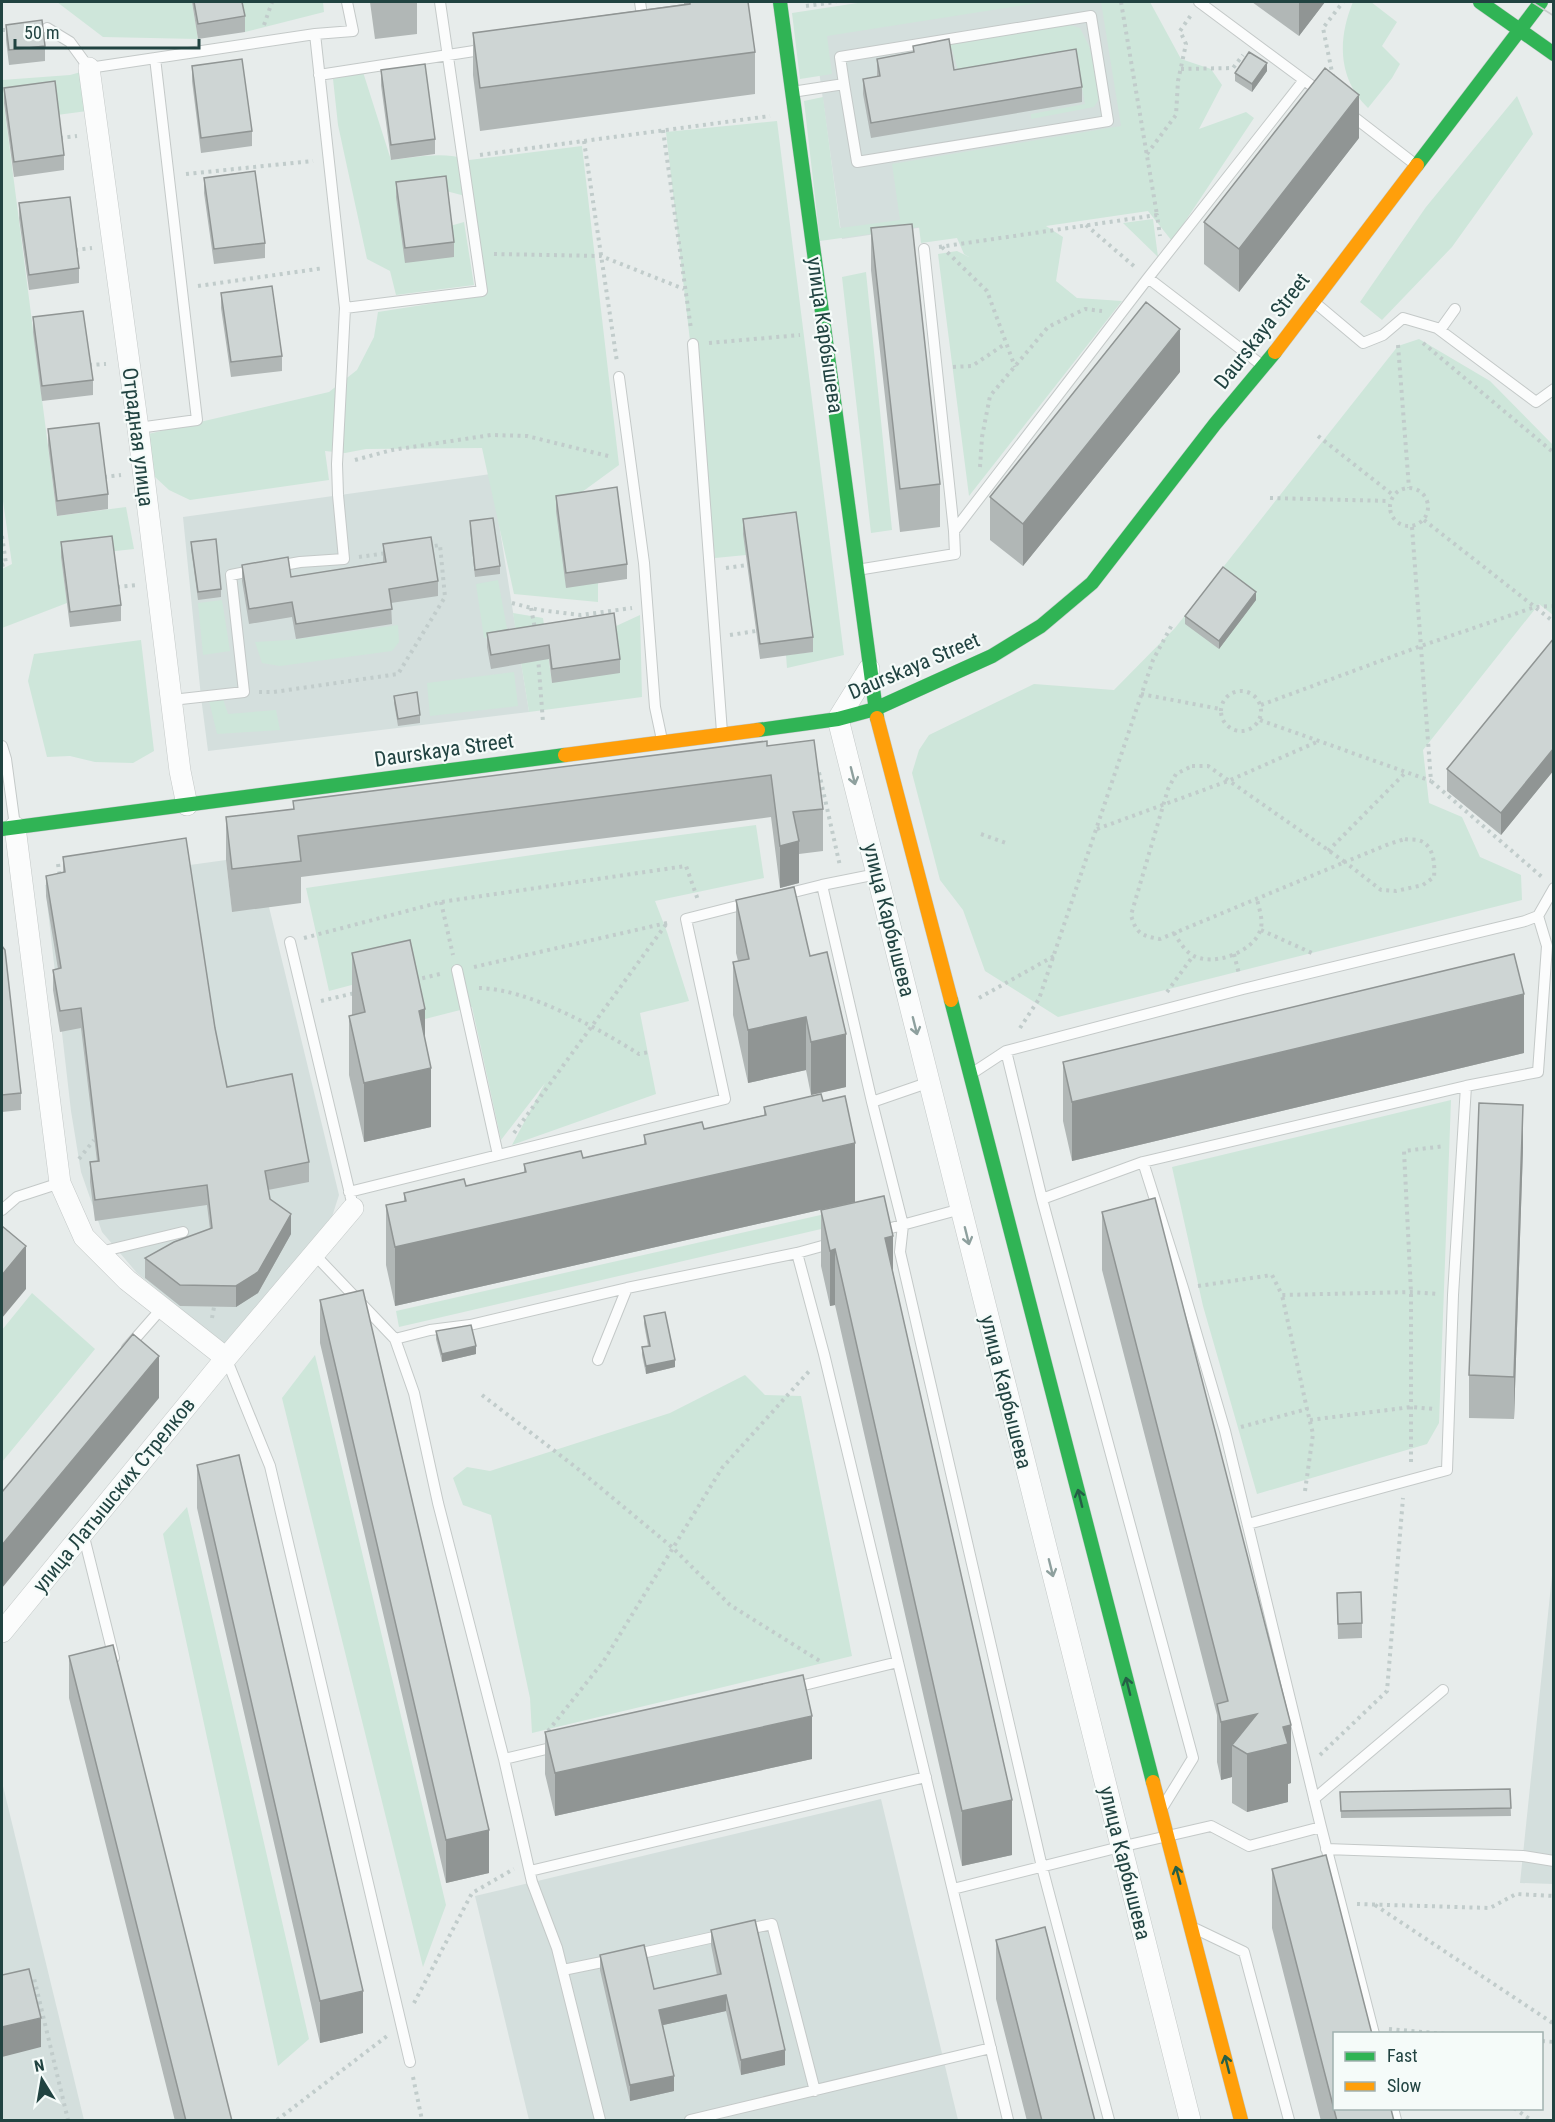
<svg xmlns="http://www.w3.org/2000/svg" width="1555" height="2122" font-family="'Roboto Condensed',sans-serif">
  <style>
    .built { fill: #d4dfdd }
    .green { fill: #cee6da }
    .lines { fill: none; stroke-linecap: round; stroke-linejoin: round }
    .lane-casing { stroke: #c4c9c8; stroke-width: 12 }
    .street-casing { stroke: #c4c9c8; stroke-width: 22 }
    .fast-casing { stroke: #c2cac9; stroke-width: 15 }
    .slow-casing { stroke: #c2cac9; stroke-width: 15 }
    .path { stroke: #c1cccb; stroke-width: 4; stroke-dasharray: 3 4.5; stroke-linecap: butt }
    .lane { stroke: #fbfcfc; stroke-width: 10 }
    .street { stroke: #fbfcfc; stroke-width: 21 }
    .fast { stroke: #30b455; stroke-width: 14 }
    .slow { stroke: #ff9f0a; stroke-width: 14 }
    .tram { stroke: #c8cccc; stroke-width: 1.5 }
    .wall { fill: #b1b7b6 }
    .shaded-wall { fill: #909594 }
    .building { fill: #ced5d4; stroke: #909594; stroke-width: 1.5 }
    .oneway { stroke: #8ea09e }
    .oneway2 { stroke: #255f46 }
    .labels { text-anchor: middle; dominant-baseline: central; stroke-width: 4.5; stroke-linejoin: round; paint-order: stroke }
    .street-label { font-size: 21px; fill: #214341; stroke: #f5fbf9 }
  </style>
  <rect width="100%" height="100%" fill="#e7eceb"/>
  <!-- built -->
  <path class="built" d="M971,2H1110L1144,195L842,239L813,27Z
    M491,474L529,712L208,751L201,697L183,517Z
    M226,860L232,911L269,907L339,1195L329,1226L225,1345L137,1273L102,1232L81,1172L71,1111L45,885Z
    M1553,1566V1884L1520,1883Z
    M2,1782L84,2120H2Z
    M881,1799L958,2120H529L475,1896Z"/>
  <!-- green -->
  <path class="green" d="M57,2H192L198,39L103,37Z
    M240,2H323L324,12L245,32Z
    M864,2H1044L827,36L832,74L800,79L792,13Z
    M1101,2H1150L1181,59L1211,69L1222,85L1199,129L1246,112L1254,118L1172,241L1148,211L1046,226L1063,237L1056,281L1077,298L1122,301L969,496L938,254L957,251L969,257L964,254L957,238L921,243L919,227L820,241L804,101L823,97L840,228L900,220L892,164L1121,126Z
    M1353,2H1371L1397,22L1382,46L1400,64L1392,78L1368,108C1337,78 1338,38 1353,2Z
    M1066,24L1080,28L1089,46L1094,65L1099,99L1094,107L1031,119V114L1085,104L1076,57L960,77L952,49L913,55L912,50Z
    M81,72L87,111L57,115L4,104L57,516L126,507L134,549L61,557L67,603L2,628V569L12,564L2,494V80L70,75Z
    M363,72L391,160C418,157 443,151 469,160L582,146L619,465L556,511L598,583V602L514,594L482,448L366,449L345,453L325,451L329,480L190,500L169,490L155,477L148,434L329,392L357,370L374,337L378,312L486,295L473,198L446,191L450,226L464,222L474,285L396,295L390,271L367,259L338,125L333,79Z
    M1517,96L1533,134L1452,247L1382,320L1360,302L1426,207Z
    M777,121L844,655L787,668L786,655L812,652L744,534L746,555L715,558L666,132Z
    M1153,219L1158,257L1123,223Z
    M866,272L892,530L871,533L842,277Z
    M1419,339L1490,381L1553,445V615L1539,604L1423,750L1429,803L1462,817L1480,857L1521,875L1522,900L1058,1017L985,971L963,910L940,880L912,773L919,750L929,735L1034,684L1114,690L1175,628L1398,346Z
    M498,580L508,634L484,638L476,584Z
    M222,600L230,651L203,655L198,603Z
    M513,613L543,618L552,683L614,627L640,615L642,697L529,712Z
    M398,625L399,642L392,651L280,666L262,663L255,642L289,640Z
    M141,640L154,751L133,763L95,762L70,756L47,757L28,681L34,654Z
    M514,672L518,706L430,716L427,683Z
    M223,699L228,714L276,710L280,730L217,734L209,701Z
    M756,825L764,878L655,901L667,932L689,1001L640,1013L656,1094L512,1145L545,1083L501,1140L472,1007L425,1019L412,969L329,991L306,888L567,850Z
    M1451,1100L1439,1423L1427,1444L1257,1494L1203,1306L1172,1167Z
    M856,1207L860,1220L399,1327L396,1311Z
    M32,1293L95,1349L2,1462V1330Z
    M315,1355L446,1905L423,1967L282,1398Z
    M745,1375L765,1395L801,1396L852,1656L532,1733L530,1698L491,1515L463,1505L453,1478L467,1467L490,1471L670,1413Z
    M187,1507L309,2039L278,2066L163,1534Z"/>
  <g class="lines">
    <defs>
      <path id="lane" d="M640,2L643,22
        M1199,2L1323,94
        M47,28L70,42L89,68L315,34L345,308L337,464L338,495L344,559L300,562L278,566
        M315,34L353,31L347,2
        M319,75L487,49
        M792,92L844,84L840,57L1091,16L1108,121L857,162L844,84
        M1350,114L1416,165
        M924,249L954,531
        M1148,278L1263,366
        M1313,301L1363,343L1383,335L1403,318L1437,328L1536,402L1554,389
        M345,308L482,291L440,2
        M1440,330L1455,309
        M693,344L722,732
        M619,377L644,563L655,707L662,740
        M138,428L197,420L155,58
        M857,570L955,554L954,531L1148,278L1304,80
        M172,700L244,692L231,575L256,570
        M2,746L6,759L15,826
        M877,874L822,885L872,1102L903,1225L900,1252L1042,1867L1109,2120
        M782,895L822,885
        M290,942L351,1198
        M457,970L498,1155
        M1006,1051L1042,1199L1193,1758L1164,1805
        M971,1074L1006,1051L1243,989L1525,921L1538,916L1554,888
        M872,1102L930,1082
        M1143,1162L1466,1086L1538,1072L1547,946L1538,916
        M349,1192L725,1099L686,919L749,903
        M1042,1199L1143,1162L1183,1288L1225,1431L1321,1827L1374,2034
        M2,1210L17,1197L60,1183
        M880,1231L961,1209
        M833,1243L797,1253L824,1354L1008,2120
        M100,1252L183,1232
        M314,1254L395,1339
        M127,1348L162,1308
        M226,1358L270,1466L410,2062
        M598,1360L627,1288
        M1248,1524L1447,1470L1453,1295L1466,1086
        M83,1533L114,1658
        M792,1688L898,1662
        M559,1746L504,1759L438,1503L414,1393L395,1339L430,1330L470,1325L627,1288L797,1253
        M504,1759L532,1882L557,1948L600,2120
        M1314,1799L1443,1690
        M1326,1849L1523,1856L1554,1861
        M530,1871L926,1777
        M953,1889L1120,1847L1211,1826L1249,1846L1321,1827
        M1196,1929L1244,1952L1289,2120
        M744,1930L772,1924L815,2091
        M633,1955L723,1935
        M563,1970L612,1960
        M1393,2108L1396,2120
        M690,2120L991,2048"/>
      <path id="street" d="M89,68L138,428L180,771L187,805
        M869,669L838,719L1190,2120
        M15,827L60,1183L84,1237L127,1280L226,1358
        M2,1632L226,1358L353,1208"/>
      <path id="fast" d="M780,2L877,718
        M1480,2L1554,54
        M1417,165L1541,2
        M758,730L838,719L875,709L992,656L1041,626L1092,583L1215,424L1275,352
        M2,829L565,755
        M951,1000L1153,1782"/>
      <path id="slow" d="M1275,352L1417,165
        M877,718L951,1000
        M565,755L758,730
        M1153,1782L1241,2120"/>
    </defs>
    <!-- lane casing -->
    <use href="#lane" class="lane-casing"/>
    <!-- street casing -->
    <use href="#street" class="street-casing"/>
    <!-- fast casing -->
    <use href="#fast" class="fast-casing"/>
    <!-- slow casing -->
    <use href="#slow" class="slow-casing"/>
    <!-- path -->
    <path class="path" d="M1121,2L1157,215
      M806,6L836,2
      M264,25L272,2
      M2,30H10
      M1181,69L1233,68L1243,55
      M1333,77L1323,28L1343,2
      M663,130L691,329
      M60,138L77,136
      M584,141L617,362
      M1147,154L1176,115L1178,81L1186,44L1180,31L1191,15
      M480,155L770,116
      M186,174L313,161
      M1086,225L1135,267
      M939,247L1157,215L1160,236
      M942,247L987,291L1015,367
      M75,250L92,248
      M494,254L601,256L684,289
      M198,286L324,268
      M709,343L800,335
      M1423,343L1554,453
      M1398,345L1409,488
      M89,365L106,364
      M953,367L972,366L1005,344
      M1318,436L1393,495
      M355,460L392,450L491,435L527,436L612,457
      M980,467L982,437L990,396L1048,327L1085,309L1102,311
      M104,477L121,475
      M1390 507a19 19 0 1 1 38 0a19 19 0 1 1-38 0Z
      M1270,498L1390,501
      M1424,520L1554,622
      M1412,527L1431,781L1542,877
      M2,536L6,564L2,565
      M359,557L387,553
      M726,568L747,565
      M117,587L137,585
      M512,603L539,610L581,615L632,608
      M531,608L535,629
      M730,635L756,631
      M538,657L543,722
      M1221 711a20 20 0 1 1 40 0a20 20 0 1 1-40 0Z
      M259,692H274L398,674L445,597L440,545L428,547
      M1141,694L1220,709
      M1261,705L1421,646L1535,607L1554,606
      M1260,720L1431,781
      M1192,766H1208L1345,862L1160,939C1141,936 1136,933 1131,915L1168,789L1176,774Z
      M815,768H818L840,866
      M1097,829L1228,781L1319,741
      M981,834L1006,843
      M1405,839C1409,840 1417,839 1421,841C1434,847 1435,864 1434,877L1423,885L1396,891L1381,890L1345,862L1389,844Z
      M1328,851L1406,772
      M58,864L60,877
      M441,902L453,955
      M1261,930L1312,953
      M1174,933C1179,941 1184,950 1192,955C1212,967 1252,953 1260,931C1264,921 1259,909 1257,899
      M304,938L441,902L686,866L698,900
      M1234,954L1239,974
      M474,967L671,922
      M415,980L440,974
      M479,988C529,989 597,1028 639,1054L649,1052
      M1167,992L1193,956
      M979,998L1054,956
      M321,1001L355,993
      M1020,1028L1039,999L1153,660L1173,623
      M514,1133L667,923
      M79,1159L94,1140
      M1198,1286L1272,1275L1282,1295L1411,1292L1438,1294
      M212,1318L215,1302
      M482,1395L578,1469L673,1548L730,1605L823,1663
      M1310,1420L1411,1407L1434,1409
      M1241,1427L1307,1409L1282,1295
      M1411,1462V1292L1404,1151L1445,1146
      M1305,1491L1313,1434L1307,1409
      M548,1731L603,1662L722,1468L811,1369
      M1320,1755L1387,1691L1403,1498
      M1357,1904L1490,1908L1516,1894L1554,1896
      M1375,1905L1554,2024
      M28,1979L34,1978L68,2120
      M414,2003L472,1893L514,1869
      M1389,2029L1446,2034
      M1542,2041L1554,2042
      M413,2077L422,2120
      M1514,2108L1531,2120
      M277,2120L387,2036"/>
    <!-- lane -->
    <use href="#lane" class="lane"/>
    <!-- street -->
    <use href="#street" class="street"/>
    <!-- fast -->
    <use href="#fast" class="fast"/>
    <!-- slow -->
    <use href="#slow" class="slow"/>
    <!-- tram -->
    <path class="tram" d="M1532,2L1554,16
      M1552,2H1554"/>
  </g>
  <!-- wall -->
  <path class="wall" d="M192,2H242L245,16V32L198,39Z
    M370,2H417V34L375,39Z
    M684,2H748L755,52V94L480,131L473,75V33L684,4Z
    M1252,2H1325L1299,36Z
    M6,25L45,46V61L9,65L6,40Z
    M913,46L954,70L1082,87V102L871,138L863,94V79L877,77V59L913,52Z
    M192,66L252,131V146L201,153L192,81Z
    M381,70L435,139V154L391,160L381,85Z
    M1267,71L1252,92L1235,81V73Z
    M4,88L64,155V170L14,177L4,103Z
    M1359,138L1239,292L1204,264V222Z
    M204,178L265,243V258L214,264L204,193Z
    M396,182L454,242V257L405,263L396,197Z
    M19,203L79,268V283L29,290L19,218Z
    M871,228L940,484V527L900,532L871,270Z
    M221,293L282,356V371L231,377L221,308Z
    M33,317L93,380V395L42,401L33,332Z
    M1180,372L1023,566L990,540V497Z
    M48,429L108,494V509L57,516L48,445Z
    M556,496L627,564V579L566,588L556,511Z
    M743,519L813,637V652L760,659L743,534Z
    M470,521L500,566V574L475,577L470,529Z
    M61,542L121,605V621L70,627L61,557Z
    M191,542L221,589V597L198,600L191,549Z
    M383,544L438,581V596L391,603L392,624L296,639L292,617L249,624L242,581V565L291,577L383,562Z
    M1256,600L1219,649L1185,624V616Z
    M487,633L620,659V673L552,683L549,659L491,669L487,647Z
    M1554,638V770L1501,835L1447,791V769Z
    M394,696L420,715V723L398,726L394,703Z
    M767,746L823,809V851L799,854V883L780,888L771,817L301,877V903L232,912L226,860V817L293,809V801Z
    M63,857L215,1028L227,1087L309,1162V1182L268,1190L270,1199L291,1234L258,1293L236,1307L180,1306L145,1278V1258L210,1229L207,1205L95,1221L90,1182V1162L97,1161L81,1028L60,1032L53,990V970L58,969L46,896V876L63,873Z
    M736,900L810,956L846,1087L811,1095L806,1070L748,1083L733,1015V962L738,961L736,953Z
    M2,946L21,1093V1110L2,1112Z
    M352,953L425,1041L431,1127L364,1142L349,1075V1016L352,1015Z
    M1524,1053L1072,1161L1063,1121V1062Z
    M823,1101L855,1202L893,1272L1012,1855L962,1866L835,1305L830,1306L821,1266V1210L846,1204L395,1306L386,1265V1205L404,1202V1193L466,1186L524,1173V1164L583,1158L644,1144V1135L704,1129L764,1115V1107Z
    M1523,1148L1514,1419L1469,1418V1375Z
    M1102,1212L1291,1783L1288,1784V1802L1247,1812L1232,1803V1777L1221,1780L1217,1762V1715L1102,1270Z
    M320,1300L489,1873L446,1883L320,1343Z
    M644,1316L675,1367L646,1374L642,1355V1347L648,1346L644,1324Z
    M436,1331L476,1354L442,1362L436,1339Z
    M197,1465L363,2033L320,2043L197,1508Z
    M1337,1593L1362,1623V1638L1338,1639Z
    M69,1656L232,2121H175L69,1698Z
    M545,1732L812,1759L555,1816L545,1774Z
    M1510,1789L1511,1816L1341,1818L1340,1792Z
    M1272,1869L1394,2121H1321L1272,1928Z
    M711,1930L785,2065L741,2075L726,2011L663,2025L674,2091L630,2101L600,1970V1955L654,1989L717,1975L711,1945Z
    M996,1940L1095,2121H1027L996,1999Z"/>
  <!-- shaded-wall -->
  <path class="shaded-wall" d="M1299,2H1325L1299,36Z
    M1267,63V71L1252,92V84Z
    M1359,95V138L1239,292V249Z
    M1180,329V372L1023,566V524Z
    M1256,592V600L1219,649V641Z
    M1554,748V770L1501,835V813Z
    M799,841V883L780,888V846Z
    M1524,994V1053L1072,1161V1102Z
    M425,1009V1069L419,1011Z
    M806,1017V1070L748,1083V1030Z
    M846,1034V1087L811,1095V1042Z
    M431,1068V1127L364,1142V1083Z
    M1523,1105V1148L1514,1419V1377Z
    M855,1143V1202L395,1306V1247Z
    M291,1214V1234L258,1293L236,1307V1286Z
    M893,1236V1291L885,1238Z
    M26,1246V1289L2,1318V1275Z
    M835,1249V1305L830,1306V1251Z
    M476,1346V1354L442,1362V1354Z
    M159,1356V1398L2,1588V1545Z
    M675,1360V1367L646,1374V1366Z
    M1257,1714L1283,1727L1291,1725V1783L1288,1784V1802L1247,1812V1754L1232,1745V1777L1221,1780V1722Z
    M812,1716V1759L555,1816V1773Z
    M1012,1800V1855L962,1866V1811Z
    M489,1830V1873L446,1883V1840Z
    M363,1991V2033L320,2043V2001Z
    M726,1995V2011L659,2026V2010Z
    M41,2018V2047L2,2057V2027Z
    M785,2050V2065L741,2075V2060Z
    M674,2076V2091L630,2101V2085Z"/>
  <!-- building -->
  <path class="building" d="M194,2H242L245,16L198,24Z
    M690,2H748L755,52L480,88L473,33L690,4Z
    M42,20L45,46L9,50L6,25Z
    M949,39L954,70L1076,49L1082,87L871,123L863,79L880,76L877,59L914,52L913,46Z
    M1249,52L1267,63L1252,84L1235,73Z
    M242,59L252,131L201,138L192,66Z
    M425,64L435,139L391,145L381,70Z
    M1325,68L1359,95L1239,249L1204,222Z
    M55,81L64,155L14,162L4,88Z
    M255,171L265,243L214,249L204,178Z
    M446,176L454,242L405,248L396,182Z
    M70,197L79,268L29,275L19,203Z
    M912,224L940,484L900,489L871,228Z
    M272,286L282,356L231,362L221,293Z
    M1146,302L1180,329L1023,524L990,497Z
    M83,311L93,380L42,386L33,317Z
    M99,423L108,494L57,501L48,429Z
    M617,487L627,564L566,573L556,496Z
    M796,512L813,637L760,644L743,519Z
    M493,518L500,566L475,570L470,521Z
    M112,536L121,605L70,612L61,542Z
    M431,537L438,581L389,589L392,609L296,624L292,602L249,609L242,565L288,557L291,577L386,562L383,544Z
    M216,539L221,589L198,592L191,542Z
    M1223,567L1256,592L1219,641L1185,616Z
    M614,613L620,659L552,669L549,645L491,655L487,633Z
    M1554,638V748L1501,813L1447,769Z
    M417,692L420,715L398,719L394,696Z
    M814,740L823,809L793,812L799,841L780,846L771,775L298,836L301,861L232,869L226,817L294,809L293,801L767,741V746Z
    M186,838L215,1028L227,1087L292,1074L309,1162L265,1171L270,1199L291,1214L258,1272L236,1286L180,1285L145,1258L174,1242L212,1228L207,1185L95,1200L90,1162L99,1161L81,1008L60,1011L53,970L61,968L46,876L65,872L63,857Z
    M794,887L810,956L827,952L846,1034L811,1042L806,1017L748,1030L733,962L749,959L736,900Z
    M410,940L425,1009L419,1011L431,1068L364,1083L349,1016L365,1012L352,953Z
    M2,946L5,950L21,1093L2,1095Z
    M1514,954L1524,994L1072,1102L1063,1062Z
    M821,1094L823,1101L845,1096L855,1143L395,1247L386,1205L406,1201L404,1193L464,1179L466,1186L526,1172L524,1164L581,1151L583,1158L646,1144L644,1135L702,1122L704,1129L766,1115L764,1107Z
    M1479,1103L1523,1105L1514,1377L1469,1375Z
    M884,1196L893,1236L885,1238L1012,1800L962,1811L835,1249L830,1251L821,1210Z
    M1155,1198L1291,1725L1283,1727L1288,1744L1247,1754L1232,1745L1257,1714L1221,1722L1217,1704L1228,1701L1102,1212Z
    M2,1226L26,1246L2,1275Z
    M363,1290L489,1830L446,1840L320,1300Z
    M665,1312L675,1360L646,1366L642,1347L650,1346L644,1316Z
    M471,1325L476,1346L442,1354L436,1331Z
    M133,1334L159,1356L2,1545V1492Z
    M239,1455L363,1991L320,2001L197,1465Z
    M1361,1592L1362,1623L1338,1624L1337,1593Z
    M113,1645L232,2121H186L69,1656Z
    M803,1675L812,1716L555,1773L545,1732Z
    M1510,1789L1511,1808L1341,1811L1340,1792Z
    M1326,1855L1372,2034H1335V2109H1391L1394,2121H1337L1272,1869Z
    M755,1920L785,2050L741,2060L726,1995L659,2010L674,2076L630,2085L600,1955L644,1945L654,1989L721,1974L711,1930Z
    M1045,1927L1095,2121H1042L996,1940Z
    M29,1969L41,2018L2,2027V1975Z"/>
  <!-- one-way arrows -->
  <defs><path id="oneway-shaft" d="M-6 0H5M1.5-3L5.5 0L1.5 3" fill="none" stroke-width="1.6" stroke-linecap="round" stroke-linejoin="round" transform="scale(1.5)"/></defs>
  <g class="oneway">
    <use href="#oneway-shaft" transform="translate(853 776) rotate(76)"/>
    <use href="#oneway-shaft" transform="translate(915 1026) rotate(76)"/>
    <use href="#oneway-shaft" transform="translate(967 1236) rotate(76)"/>
    <use href="#oneway-shaft" transform="translate(1051 1568) rotate(76)"/>
  </g>
  <g class="oneway2">
    <use href="#oneway-shaft" transform="translate(1080 1498) rotate(-104)"/>
    <use href="#oneway-shaft" transform="translate(1128 1686) rotate(-104)"/>
    <use href="#oneway-shaft" transform="translate(1178 1875) rotate(-105)"/>
    <use href="#oneway-shaft" transform="translate(1227 2064) rotate(-104)"/>
  </g>
  <g class="labels">
    <!-- street labels -->
    <g class="street-label">
      <text transform="translate(1262 331) rotate(-52)">Daurskaya Street</text>
      <text transform="translate(825 335) rotate(82)">улица Карбышева</text>
      <text transform="translate(138 437) rotate(83)">Отрадная улица</text>
      <text transform="translate(914 666) rotate(-23)">Daurskaya Street</text>
      <text transform="translate(444 750) rotate(-8)">Daurskaya Street</text>
      <text transform="translate(889 920) rotate(76)">улица Карбышева</text>
      <text transform="translate(1006 1392) rotate(76)">улица Карбышева</text>
      <text transform="translate(114 1495) rotate(-51)">улица Латышских Стрелков</text>
      <text transform="translate(1125 1863) rotate(76)">улица Карбышева</text>
    </g>
  </g>
  <!-- border -->
  <rect width="1555" height="2122" fill="none" stroke="#214341" stroke-width="6"/>
  <!-- legend -->
  <rect x="1333" y="2032" width="210" height="78" fill="#f5fbf9" stroke="#a0b1af" stroke-width="1.5"/>
  <rect x="1345" y="2052" width="30" height="9" fill="#30b455" stroke="#a0b1af" stroke-width="1.5"/>
  <text x="1387" y="2062" font-size="18" fill="#214341">Fast</text>
  <rect x="1345" y="2082" width="30" height="9" fill="#ff9f0a" stroke="#a0b1af" stroke-width="1.5"/>
  <text x="1387" y="2092" font-size="18" fill="#214341">Slow</text>
  <!-- north arrow -->
  <g transform="translate(42 2080) rotate(349)" stroke="#f5fbf9" stroke-width="4.5" paint-order="stroke">
  <path d="M0-4.5L10 22L0 15L-10 22Z" fill="#214341"/>
  <text y="-9" font-size="16" font-weight="bold" text-anchor="middle" fill="#214341">N</text>
  </g>
  <!-- scale -->
  <path d="M15 39v9h184v-9" fill="none" stroke="#214341" stroke-width="3"/>
  <text x="24" y="39" font-size="18" fill="#214341" stroke="#f5fbf9" stroke-width="4.5" paint-order="stroke">50 m</text>
</svg>
